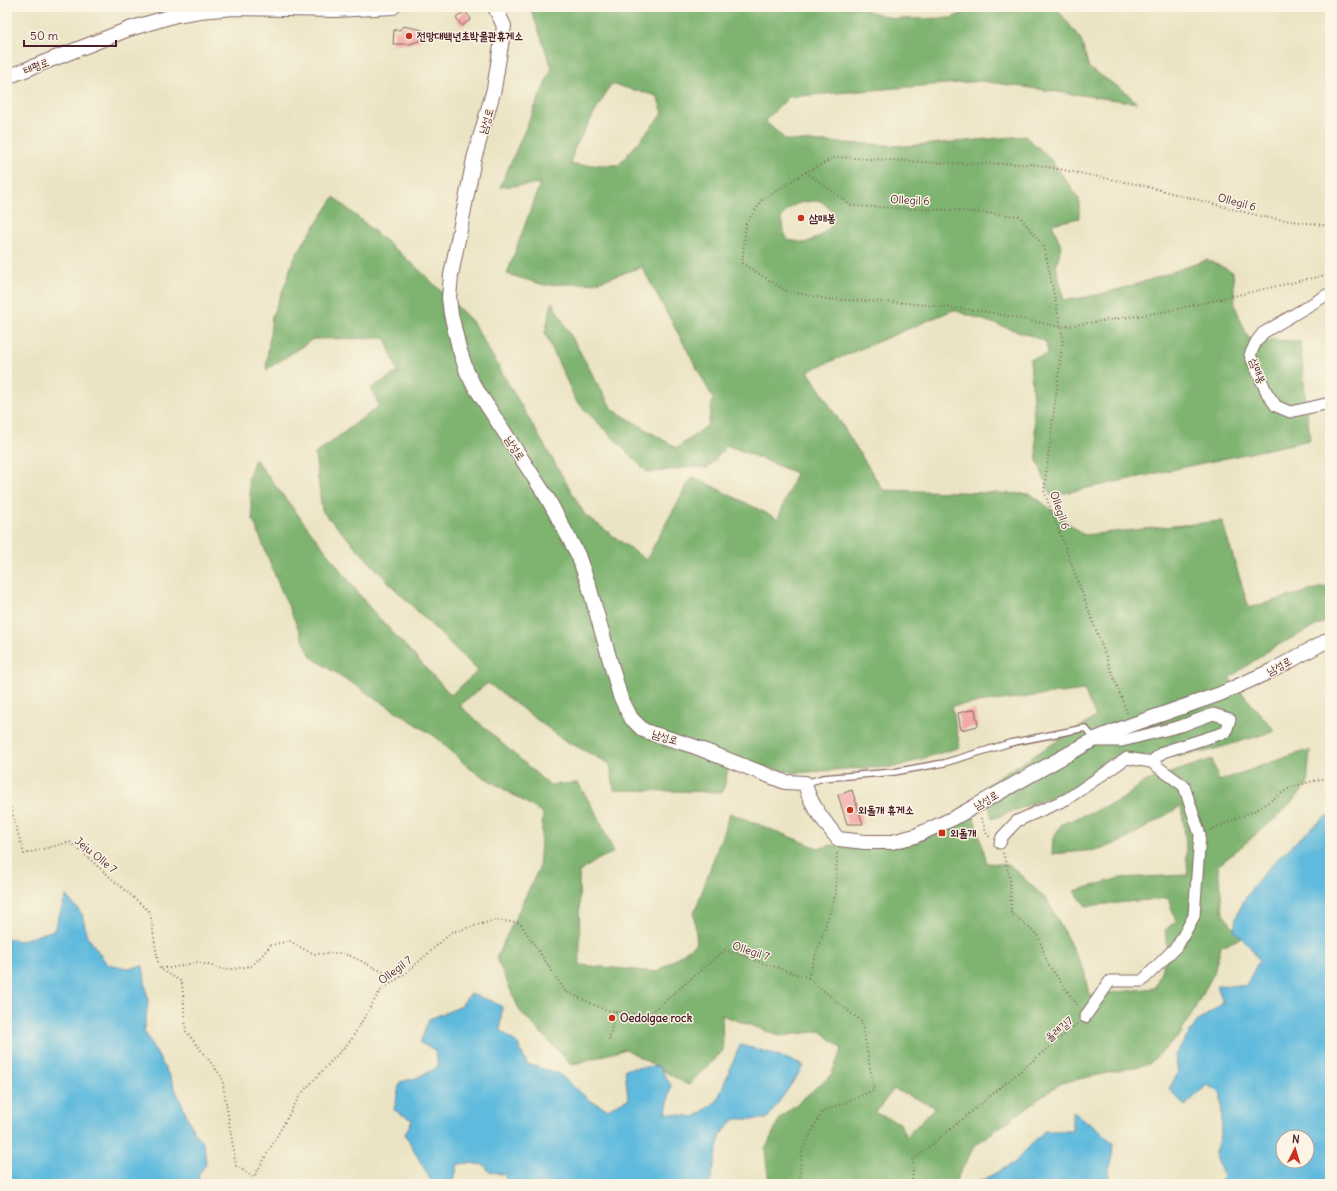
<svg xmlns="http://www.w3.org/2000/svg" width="1337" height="1191" font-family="Delius,'Poor Story',sans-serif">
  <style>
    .forest { fill: #7eb36f; stroke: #64694d; fill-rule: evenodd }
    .water { fill: #5fbadd; stroke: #546c84; fill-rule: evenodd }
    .building { fill: #f2a9a8 }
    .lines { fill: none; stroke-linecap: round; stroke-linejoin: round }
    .service-casing { stroke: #826461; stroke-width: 8 }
    .minor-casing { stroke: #826461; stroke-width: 13 }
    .tertiary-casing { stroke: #826461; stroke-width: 16 }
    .path { stroke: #826461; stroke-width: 2; stroke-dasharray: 1 3; stroke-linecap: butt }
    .service { stroke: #fff; stroke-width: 5.5 }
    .minor { stroke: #fff; stroke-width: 11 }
    .tertiary { stroke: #fff; stroke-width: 14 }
    .poi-dot { fill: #c8321e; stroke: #fcf5e5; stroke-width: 1.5 }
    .labels { text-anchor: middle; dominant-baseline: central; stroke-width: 3; stroke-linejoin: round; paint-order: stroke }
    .poi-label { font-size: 11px; font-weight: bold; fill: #4a1f2b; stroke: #fcf5e5; text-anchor: start }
    .street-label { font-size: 11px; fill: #4a1f2b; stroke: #fcf5e5 }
  </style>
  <rect width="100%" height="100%" fill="#fcf5e5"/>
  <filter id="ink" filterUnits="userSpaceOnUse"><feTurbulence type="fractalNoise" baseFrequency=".025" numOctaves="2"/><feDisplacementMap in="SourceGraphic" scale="8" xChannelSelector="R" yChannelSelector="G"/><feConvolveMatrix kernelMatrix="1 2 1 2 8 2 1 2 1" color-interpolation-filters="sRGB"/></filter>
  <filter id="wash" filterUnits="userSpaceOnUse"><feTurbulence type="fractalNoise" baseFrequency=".012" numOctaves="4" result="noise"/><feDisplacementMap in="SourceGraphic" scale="16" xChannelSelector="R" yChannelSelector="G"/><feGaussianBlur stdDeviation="0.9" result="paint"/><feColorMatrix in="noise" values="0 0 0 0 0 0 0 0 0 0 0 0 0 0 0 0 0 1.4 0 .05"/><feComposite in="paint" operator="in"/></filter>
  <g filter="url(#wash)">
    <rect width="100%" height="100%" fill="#ebe4c4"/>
    <!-- forest -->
    <path class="forest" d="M530,7H646V14L667,7H856L895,19L951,18L978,7H1056L1081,40L1089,68L1126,92L1137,103L981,81L789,97L765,121L786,140L906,146L1025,136L1049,157L1079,199V218L1052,224L1061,246L1056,267L1064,300C1111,296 1162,275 1207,260L1233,272L1235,306L1248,338L1300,342L1310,440L1051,496L1037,460L1030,359L1048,355L1046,342L1032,336L953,310L808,371L883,490L1031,494L1084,535L1222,521L1249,608L1330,585V619L1274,647L1229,678L1275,731L1205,752L1133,759L1066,791L992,819L985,786L1096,717L1084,690L952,706L960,747L895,767L847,769L796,773L730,760L723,792L614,790L610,764L564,740L488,683L459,705L549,785L578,783L596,813L614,852L599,859L579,872L580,965L657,972L697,943L694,914L730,813L818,848L854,841L911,845L973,814L987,863L1010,865L1047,900L1084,970L1089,995L1155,988L1167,954L1165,930L1176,921L1168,898L1086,906L1074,891L1120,878L1188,875L1185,833L1181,806L1123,841L1096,850L1052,854L1053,838L1062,824L1121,800L1144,782L1212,759L1219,781L1289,756L1310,750L1307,786L1277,817L1218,866L1223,914L1242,938L1221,946L1214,973L1180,1035L1149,1064L1061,1083L975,1145L954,1184H769L765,1150L780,1118L831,1075L842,1049L821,1031L780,1036L722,1015L723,1051L688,1085L626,1049L572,1065L520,1011L496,958L539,868L543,813L469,768L436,737L311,657L278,583L253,519L248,478L255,459L369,607L451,695L478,671L392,586L322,511L315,454L379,406L371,388L398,372L385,338L313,339L266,370L272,316L287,280L293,259L334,197L415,266L472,321L585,515L646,560L692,476L778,519L796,473L727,445L708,468L690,467L648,473L576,401L545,333L552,302L612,409L677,448L708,425L713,398L642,267L594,283L544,285L507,274L540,184L500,187L552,68ZM611,84L657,96L663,113L619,165H571L574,149ZM821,201L831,210L833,224L819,237L805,243L788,240L783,230L781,217C795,201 800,202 821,201ZM894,1089L935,1107L906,1137L900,1123L875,1113Z"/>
    <!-- water -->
    <path class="water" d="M1330,815V1184H1218L1223,1176L1215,1153L1222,1126L1221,1093L1207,1085L1185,1106L1169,1089L1178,1073L1175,1055L1197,1022L1223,1003L1217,985L1246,986L1259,960L1247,943L1234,931C1235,926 1235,918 1238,913C1255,873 1293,845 1325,817ZM1283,1137H1307V1161H1283Z
      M66,896L82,914L87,936L107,964L127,968L143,966L148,1002L144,1031L170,1077L194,1132L204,1145L206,1164L198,1175L201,1184H7V938L19,941L54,930Z
      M470,994L492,1001L502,1007L500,1030L518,1044L527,1064L558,1073L589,1100L607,1109L628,1099L625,1069L659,1066L671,1085L666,1113L695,1117L717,1101L740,1045L775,1054L804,1066L767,1119H735L721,1134L710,1184H507L505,1175L489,1171L484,1165L469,1163L458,1164L453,1184L432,1183L405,1134L412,1120L394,1110L400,1082L416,1078L438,1067L435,1050L420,1043L429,1019L460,1007Z
      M1072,1111L1098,1130L1113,1143L1112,1160L1108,1174L1114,1184H979V1182L1014,1163L1044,1131H1072Z"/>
    <g id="blocks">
      <!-- building -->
      <path class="building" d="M465,11L471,19L462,26L456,18Z
        M403,26L419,29L426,32L424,39L410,44H393L394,30H400Z
        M975,709L978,726L961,730L958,713Z
        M852,790L863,824H847L838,795Z"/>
    </g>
  </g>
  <g filter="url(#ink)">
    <use href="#blocks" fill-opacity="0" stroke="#826461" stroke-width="1"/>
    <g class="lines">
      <defs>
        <path id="service" d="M806,783L823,778L894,772L944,763L1010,743L1085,728L1094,738"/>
        <path id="minor" d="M1330,293L1263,333L1256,342L1250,355L1267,393L1276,406L1290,412L1330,403
          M1096,741H1122L1181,726L1213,714L1230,719L1226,732L1163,752L1151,762
          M1000,843L1002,837L1017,821L1067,799L1127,758L1151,762L1184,786L1200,835L1194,916L1178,945L1142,981H1110L1085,1017"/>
        <path id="tertiary" d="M495,7L504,26L494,89L474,159L451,275L449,298L451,314L459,348L467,372L473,384L548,499L578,555L589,586L620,696L631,718L643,730L654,734L693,746L785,782L805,783C809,804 825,822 838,839L865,842H892L915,836L954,818L1095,739L1131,725L1220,694L1275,669L1330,639
          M7,77L129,29L176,15L200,11L234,8L335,10L393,7"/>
      </defs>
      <!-- service casing -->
      <use href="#service" class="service-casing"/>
      <!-- minor casing -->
      <use href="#minor" class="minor-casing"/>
      <!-- tertiary casing -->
      <use href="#tertiary" class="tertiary-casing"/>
      <!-- path -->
      <path class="path" d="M806,172L762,200L746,224L742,263L786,291L827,299L905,303L983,311L1061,327L1163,312L1330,274
        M1127,713L1044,491L1063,338L1044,246L1019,216L952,210L852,206L806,172L836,157L941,163L1032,164L1141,185L1263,217L1330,226
        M7,796L24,854L70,842L150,912L159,968
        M981,818L987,835L990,837
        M1210,830L1258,809L1291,787L1330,777
        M1003,853L1010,878L1011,913L1038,935L1048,964L1079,1008
        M159,968L182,982L186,1031L222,1077L236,1166L254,1177L300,1095L351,1040L380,991L406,973L452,932L496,920L520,923L565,991L605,1010L648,1015L725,950L808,978L862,1022L874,1090L822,1112L802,1150L799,1184
        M161,968H171L197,962L223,969H233L251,966L258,960L271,945L290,941L303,949L315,954L339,953L351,956L397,979
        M808,978L836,894L837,852
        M609,1040L616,1011
        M912,1184L913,1160L1077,1024"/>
      <!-- service -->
      <use href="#service" class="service"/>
      <!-- minor -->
      <use href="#minor" class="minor"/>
      <!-- tertiary -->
      <use href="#tertiary" class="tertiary"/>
    </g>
  </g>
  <!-- markers -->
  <g class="poi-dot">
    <circle cx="409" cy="36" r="4"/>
    <circle cx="801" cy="218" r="4"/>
    <circle cx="850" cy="810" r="4"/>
    <rect x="938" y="829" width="8" height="8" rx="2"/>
    <circle cx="612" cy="1018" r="4"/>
  </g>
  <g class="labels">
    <!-- poi labels -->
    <g class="poi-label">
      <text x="417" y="36">전망대백년초박물관휴게소</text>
      <text x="809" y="218">삼매봉</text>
      <text x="858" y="810">외돌개 휴게소</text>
      <text x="950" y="833">외돌개</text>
      <text x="620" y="1018">Oedolgae rock</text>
    </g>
    <!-- street labels -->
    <g class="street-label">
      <text transform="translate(36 66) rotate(-21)">태평로</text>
      <text transform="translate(486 121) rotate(-73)">남성로</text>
      <text transform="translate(910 200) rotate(3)">Ollegil 6</text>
      <text transform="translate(1237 202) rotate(15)">Ollegil 6</text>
      <text transform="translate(1258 371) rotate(69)">삼매봉</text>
      <text transform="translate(515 448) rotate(57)">남성로</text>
      <text transform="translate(1060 510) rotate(71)">Ollegil 6</text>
      <text transform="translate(1279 666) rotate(-28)">남성로</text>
      <text transform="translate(665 737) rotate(17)">남성로</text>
      <text transform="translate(986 800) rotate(-30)">남성로</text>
      <text transform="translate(96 855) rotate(39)">Jeju Olle 7</text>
      <text transform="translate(751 951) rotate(18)">Ollegil 7</text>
      <text transform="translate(395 970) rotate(-37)">Ollegil 7</text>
      <text transform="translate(1059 1029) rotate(-40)">올레길7</text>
    </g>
  </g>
  <!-- margin -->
  <rect width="1337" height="1191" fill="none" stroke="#fcf5e5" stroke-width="24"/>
  <!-- north arrow -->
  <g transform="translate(1295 1149) rotate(5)"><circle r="19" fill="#fcf5e5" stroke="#b59f9b"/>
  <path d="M0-3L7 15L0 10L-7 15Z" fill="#c8321e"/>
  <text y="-6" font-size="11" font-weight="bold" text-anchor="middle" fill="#4a1f2b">N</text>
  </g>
  <!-- scale -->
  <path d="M24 40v6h92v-6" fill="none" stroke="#4a1f2b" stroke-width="2"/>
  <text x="30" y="40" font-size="12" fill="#4a1f2b" stroke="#fcf5e5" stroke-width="3" paint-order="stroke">50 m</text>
</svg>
